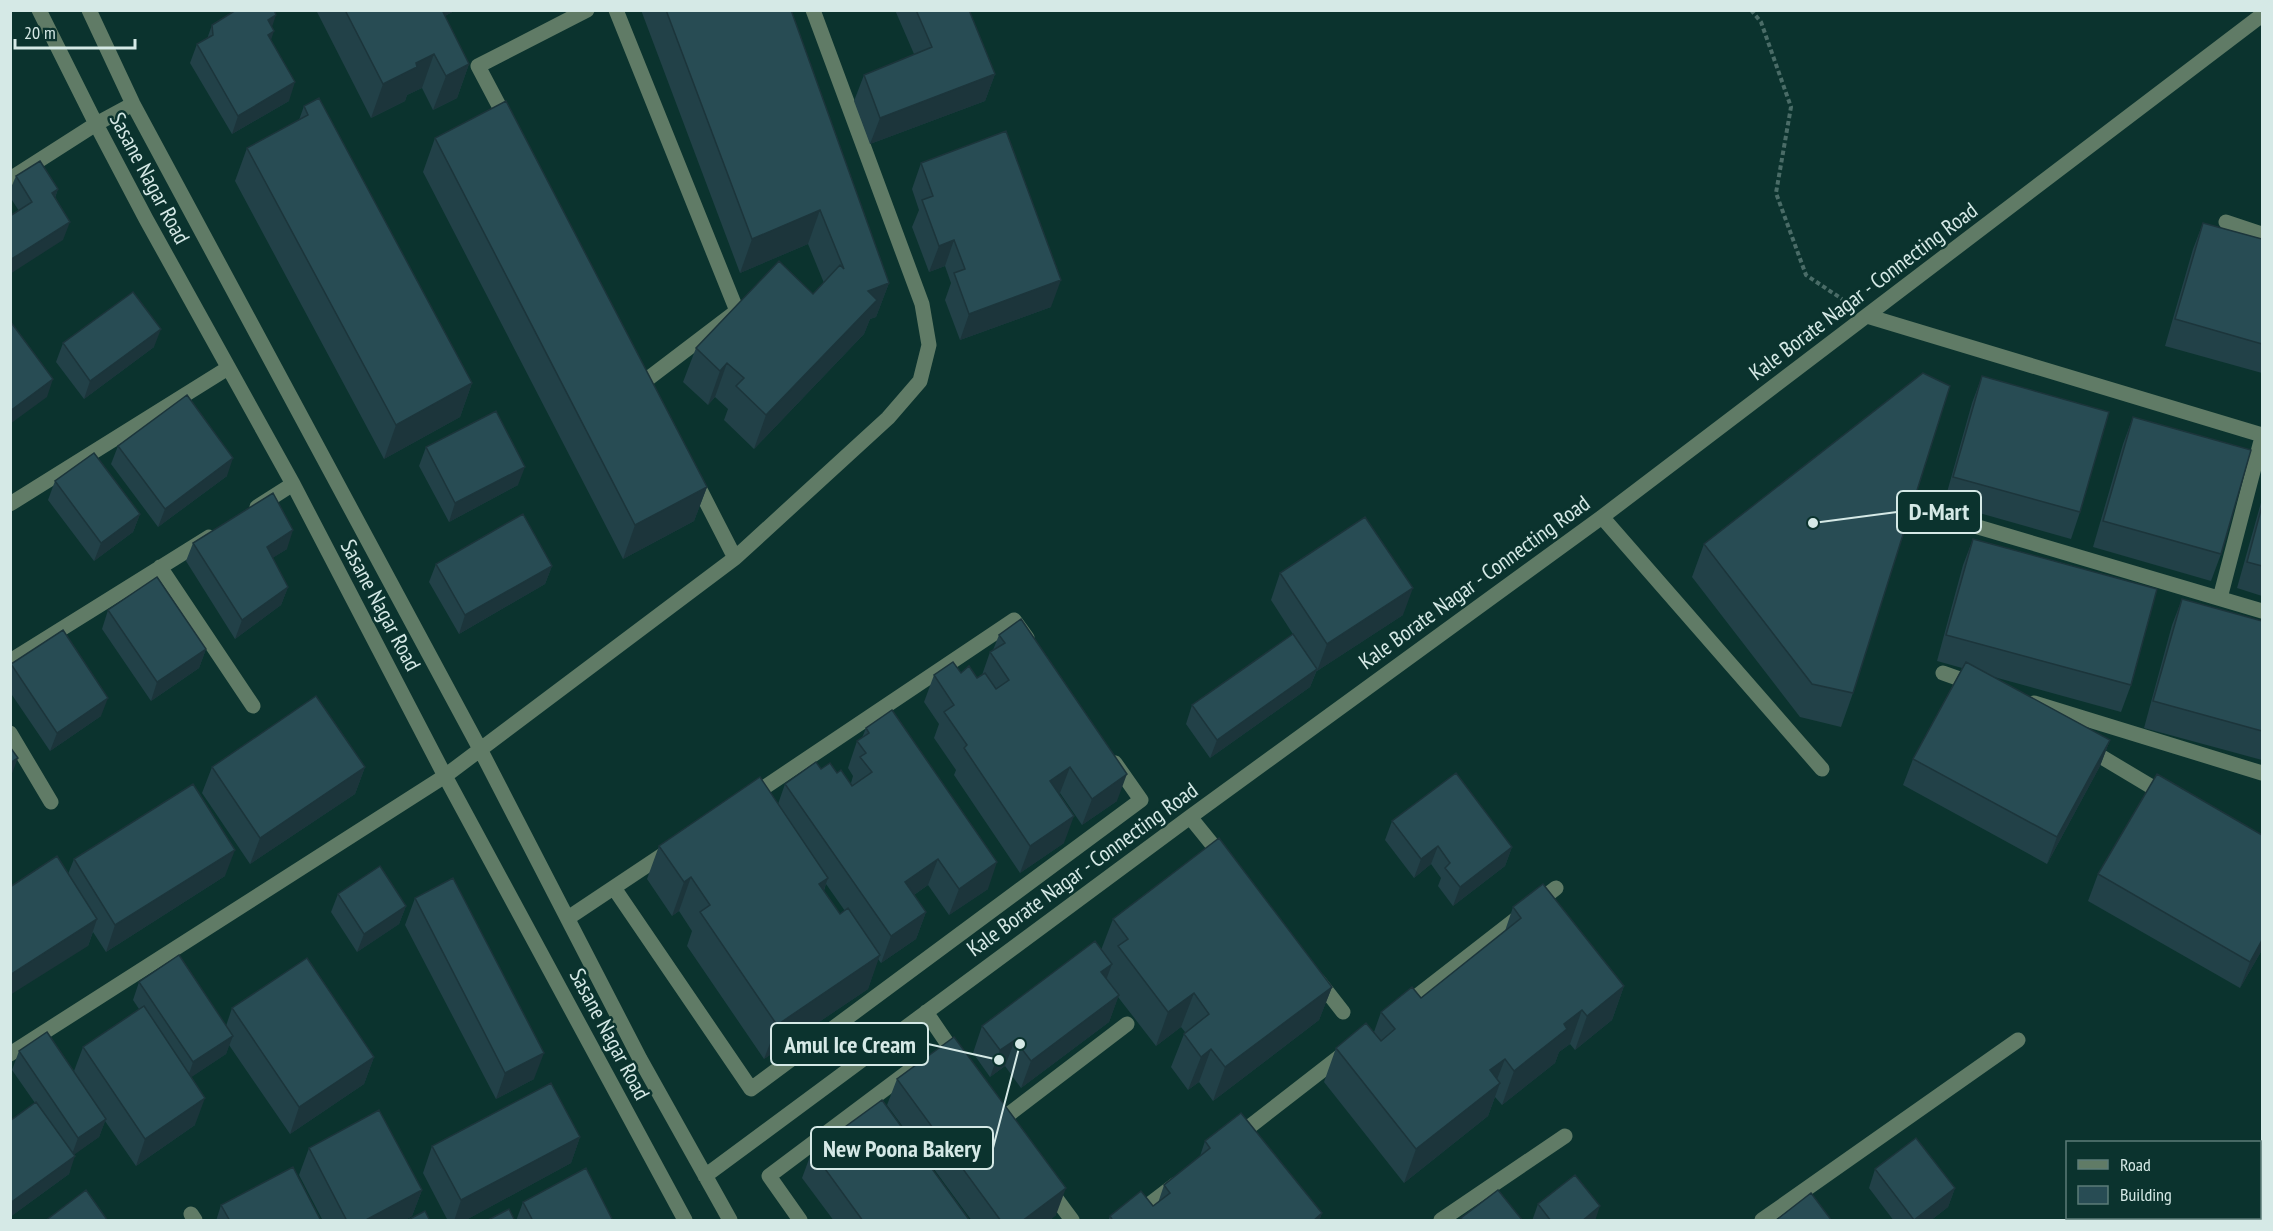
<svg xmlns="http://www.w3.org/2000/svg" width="2273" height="1231" font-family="'PT Sans Narrow',sans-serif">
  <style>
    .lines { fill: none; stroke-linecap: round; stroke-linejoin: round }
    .path { stroke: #4a6c67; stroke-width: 4; stroke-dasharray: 4.5 3; stroke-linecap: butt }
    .minor { stroke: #607b66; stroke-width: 15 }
    .wall { fill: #224148; fill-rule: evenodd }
    .shaded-wall { fill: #1c353b }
    .building { fill: #284c54; stroke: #1c353b; stroke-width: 1.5 }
    .labels { text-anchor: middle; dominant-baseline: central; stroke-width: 5; stroke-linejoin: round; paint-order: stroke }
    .street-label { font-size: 22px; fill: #d5e9e6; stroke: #0b332e }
    .leader { fill: none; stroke: #d5e9e6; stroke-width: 2 }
    .callout-dot { fill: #d5e9e6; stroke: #0b332e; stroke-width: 2 }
    .callout { fill: #0b332e; stroke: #d5e9e6; stroke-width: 2 }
    .callout-label { font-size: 24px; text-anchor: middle; font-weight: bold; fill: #d5e9e6 }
  </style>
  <rect width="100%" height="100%" fill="#0b332e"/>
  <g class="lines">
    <!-- path -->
    <path class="path" d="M1751,10L1761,22L1791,107L1776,193L1806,275L1842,299"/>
    <!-- minor -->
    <path class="minor" d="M39,10L96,124L146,219L293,484L445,776L685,1220
      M89,10L133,104L480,749L640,1059L730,1220
      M616,10L737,311L645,381
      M507,121L478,66L587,10
      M10,179L96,124L133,104
      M2226,222L2262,234
      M1867,316L2262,435
      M695,480L735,558
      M10,504L228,368
      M257,507L293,484
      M1602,517L1822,769
      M1951,519L2262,611
      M160,567L253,706
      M2220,598L2262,437
      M10,661L209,537
      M1943,673L1974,684
      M2034,703L2262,773
      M10,733L51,802
      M2085,747L2167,796
      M750,797L1014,620L1027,638
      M1190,817L1224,859
      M614,888L751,1089L1141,800L1115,763
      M568,918L670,850
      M1318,980L1343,1012
      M1403,1007L1556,888
      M926,1012L958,1059
      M10,1054L445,776L735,558L888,418L920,381L929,345L922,304L813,10
      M1000,1121L1127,1024
      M1235,1138L1347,1051
      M705,1176L1190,817L1602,517L2262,15
      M1049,1189L1072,1220
      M191,1214L195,1220
      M800,1220L769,1176L913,1068
      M1129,1220L1176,1184
      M1441,1220L1565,1136
      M1762,1220L2018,1040"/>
  </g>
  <!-- wall -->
  <path class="wall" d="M316,10H456L445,16L469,64L457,98L433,110L422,88L407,95L405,101L371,118Z
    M641,10H791L889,283L876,317L870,319L864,334L754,449L724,420L728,409L715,397L708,405L683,382L696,348L813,294L824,283L808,244L740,273Z
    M895,10H969L995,74L985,101L870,144L854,101L864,75L914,54Z
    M212,25L272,27L271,40L289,101L232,134L190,63L197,44L207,39Z
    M304,106L472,383L460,417L384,459L235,181L247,148L299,120Z
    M435,138L707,487L694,521L623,559L423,172Z
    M921,163L1051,307L960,340L945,300L951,283L945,266L929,272L912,227L919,210L912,189Z
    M16,176L58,189L55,198L63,240L19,211L10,197V190Z
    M2203,223L2262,239V373L2165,346L2193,249Z
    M63,343L154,347L84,399L56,362Z
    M1982,376L2080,512L2071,539L1944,503L1972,403Z
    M2133,417L2221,554L2211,581L2093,547L2123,444Z
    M118,446L227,476L158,527L111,464Z
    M426,447L518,485L449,522L419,466Z
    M55,481L140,514L133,532L94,561L48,500Z
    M2262,499V596L2237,588Z
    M1973,539L2131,685L2121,712L1994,677L2110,740L2100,766L2047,864L1903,785L1913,759L1962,668L1937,661L1963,565Z
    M193,543L287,549L272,558L288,587L281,605L235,639L186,561Z
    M1704,544L1853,693L1841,727L1800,717L1692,577Z
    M436,564L552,566L545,584L459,634L429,582Z
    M1280,573L1403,615L1317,671V670L1310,687L1210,758L1186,724L1192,705L1298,642L1271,600Z
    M2182,599L2262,621V760L2144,728L2172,625Z
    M108,610L206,649L199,668L151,701L102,629Z
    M999,635L1117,801L1082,825L1060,793L1059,794L1064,843L1020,873L954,775L956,770L934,738L939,724L924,702L934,675L961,673L977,678L982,675L990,652L993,650Z
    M11,664L101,716L50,751L10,692Z
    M866,728L988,889L949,915L928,885L914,895L926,912L916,939L881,963L878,959L868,989L764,1059L687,946L692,931L679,911L672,916L647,879L659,846L778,804L785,784L821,769L837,773L852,786L851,783L853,776L848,768L857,741L862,738ZM826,884L845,911L840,914L824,891Z
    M212,767H365L355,794L250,864L202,793Z
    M1392,821L1512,847L1505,866L1453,906L1438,886L1441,878L1431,864L1414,878L1385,840Z
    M74,859L225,876L106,952L93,932L88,946L68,874Z
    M2098,874L2262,950L2240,988L2088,901Z
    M338,894L406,906L399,924L357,952L331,912Z
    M415,898L534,1079L496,1099L405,925Z
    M1513,907L1624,986L1612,1020L1575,1050L1570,1044L1559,1052L1555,1063L1502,1105L1495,1097L1488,1116L1404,1183L1324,1082L1336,1048L1374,1032L1381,1012L1421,998L1505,931Z
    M1113,919L1332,987L1319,1020L1213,1101L1199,1082L1188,1090L1171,1067L1184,1034L1185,1032L1181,1027L1156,1046L1118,997L1109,1022L1021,1088L1005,1066L990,1077L973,1053L982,1026L1101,950Z
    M139,982L226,1026L232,1008L374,1057L364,1084L290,1134L229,1045L226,1054L191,1077L195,1125L136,1166L105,1121L99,1137L74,1154L69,1174L10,1217V1121L35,1103L12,1070L19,1051L74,1071L83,1047L139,1009L133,1000Z
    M897,1079L1056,1215L1049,1221H972L887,1105Z
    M580,1137L571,1163L464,1221H448L423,1173L432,1146Z
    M1205,1141L1322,1213L1319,1221H1108L1110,1216L1153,1206L1158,1203L1164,1185L1200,1156Z
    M309,1148L422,1190L412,1216L404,1221H323L299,1175Z
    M812,1151L970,1221H834L802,1178Z
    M1875,1169L1955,1188L1948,1207L1930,1221H1894L1869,1188Z
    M523,1202L613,1221H516Z
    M1538,1204L1595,1221H1532Z
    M221,1205L321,1221H216Z"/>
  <!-- shaded-wall -->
  <path class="shaded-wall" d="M428,10H456L421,29Z
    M276,15L270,33L268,20Z
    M274,31L268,49V35Z
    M434,54L422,88L407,95L405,101L371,118L383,84L416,63Z
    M469,64L457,98L433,110L446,76Z
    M995,74L985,101L870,144L880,118Z
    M295,82L289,101L232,134L238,116Z
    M58,189L51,208L52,193Z
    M820,210L808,244L740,273L752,239Z
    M70,222L63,240L10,274V260Z
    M954,240L945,266L929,272L939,246Z
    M1061,280L1051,307L960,340L969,314Z
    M889,283L876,317L870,319L864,334L754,449L766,415L868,291Z
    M161,329L154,347L84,399L90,381Z
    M727,363L715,397L708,405L720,371Z
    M53,379L47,397L10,424V411Z
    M472,383L460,417L384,459L396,425Z
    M233,458L227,476L158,527L165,509Z
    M525,467L518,485L449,522L455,503Z
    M707,487L694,521L623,559L635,525Z
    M140,514L133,532L94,561L101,543Z
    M293,530L287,549L260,566L267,547Z
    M552,566L545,584L459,634L465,615Z
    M288,587L281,605L235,639L242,620Z
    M1413,588L1403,615L1317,671L1327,644Z
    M206,649L199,668L151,701L157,682Z
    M1317,669L1310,687L1210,758L1217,740Z
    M108,698L101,716L50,751L57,733Z
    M2110,740L2100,766L2047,864L2057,837Z
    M18,758L11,776L10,777V763Z
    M365,767L355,794L250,864L260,838Z
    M1070,767L1060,793L1040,808L1050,781Z
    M1127,774L1117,801L1082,825L1092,799Z
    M1074,816L1064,843L1020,873L1030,846Z
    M1438,846L1431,864L1414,878L1421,859Z
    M1512,847L1505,866L1453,906L1460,887Z
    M235,850L225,876L106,952L115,925Z
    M938,859L928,885L895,908L905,882Z
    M997,862L988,889L949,915L959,889Z
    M691,877L679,911L672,916L684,882Z
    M828,878L816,912L819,884Z
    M406,906L399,924L357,952L364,934Z
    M926,912L916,939L881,963L891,936Z
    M97,919L88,946L10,995V975Z
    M2262,940V950L2240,988L2250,962Z
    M880,955L868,989L764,1059L777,1025Z
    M1112,964L1102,991L1101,972Z
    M1624,986L1612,1020L1575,1050L1587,1016Z
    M1332,987L1319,1020L1213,1101L1225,1067Z
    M1194,993L1181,1027L1156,1046L1168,1012Z
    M1119,995L1109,1022L1021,1088L1031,1061Z
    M1582,1010L1570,1044L1559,1052L1555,1063L1502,1105L1514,1071L1564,1024Z
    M233,1036L226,1054L187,1080L193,1062Z
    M1015,1040L1005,1066L990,1077L1000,1050Z
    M1211,1049L1199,1082L1188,1090L1201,1057Z
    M544,1053L534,1079L496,1099L505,1073Z
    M374,1057L364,1084L290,1134L299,1107Z
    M1505,1059L1494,1087L1500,1083L1488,1116L1404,1183L1416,1149L1490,1070Z
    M205,1098L195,1125L136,1166L145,1139Z
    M106,1119L99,1137L71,1157L78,1138Z
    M580,1137L571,1163L464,1221H454L461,1200Z
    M75,1156L69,1174L10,1217V1203Z
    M1066,1188L1056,1215L1049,1221H1022Z
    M1955,1188L1948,1207L1930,1221H1914Z
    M422,1190L412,1216L404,1221H364Z
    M1600,1206L1595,1221H1582Z
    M1322,1213L1319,1221H1313Z"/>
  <!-- building -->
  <path class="building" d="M236,10H274L276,15L268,20L274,31L268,35L295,82L238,116L197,44L213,35L212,25Z
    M345,10H442L469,64L446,76L434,54L416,63L417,67L383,84Z
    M666,10H791L889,283L868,291L877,300L766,415L736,386L744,378L727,363L720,371L696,348L779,261L813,294L840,265L844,269L820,210L752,239Z
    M916,10H969L995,74L880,118L864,75L932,47Z
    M319,98L472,383L396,425L247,148L308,115L304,106Z
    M506,101L707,487L635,525L435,138Z
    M1006,131L1061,280L969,314L954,273L965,269L954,240L939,246L922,200L933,196L921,163Z
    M40,161L58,189L52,193L70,222L10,260V216L32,202L16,176Z
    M2203,223L2262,239V344L2175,319Z
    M133,292L161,329L90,381L63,343Z
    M10,321L53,379L10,411Z
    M1923,373L1950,386L1853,693L1812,684L1704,544Z
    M1982,376L2109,412L2080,512L1953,477Z
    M187,395L233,458L165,509L118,446Z
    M496,411L525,467L455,503L426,447Z
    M2133,417L2251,450L2221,554L2103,521Z
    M94,453L140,514L101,543L55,481Z
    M273,493L293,530L267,547L288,587L242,620L193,543Z
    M2262,506V566L2247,562Z
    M523,514L552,566L465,615L436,564Z
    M1365,517L1413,588L1327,644L1280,573Z
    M1973,539L2157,589L2131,685L1946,635Z
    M157,577L206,649L157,682L108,610Z
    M2182,599L2262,621V731L2153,701Z
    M1021,619L1127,774L1092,799L1070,767L1050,781L1074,816L1030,846L964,748L967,745L944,712L954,705L934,675L953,662L961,673L969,666L977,678L985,673L996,689L1009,680L990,652L1005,643L999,635Z
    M63,630L108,698L57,733L11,664Z
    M1293,634L1317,669L1217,740L1192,705Z
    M1966,662L2110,740L2057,837L1913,759Z
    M316,696L365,767L260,838L212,767Z
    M892,710L997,862L959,889L938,859L905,882L926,912L891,936L785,784L816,762L821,769L830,763L837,773L841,770L852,786L872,772L860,757L866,753L857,741L869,733L866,728Z
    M10,747L18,758L10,763Z
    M1456,773L1512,847L1460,887L1445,868L1450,863L1438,846L1421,859L1392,821Z
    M2157,774L2262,835V940L2250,962L2098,874Z
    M760,777L828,878L819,884L840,914L848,908L880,955L777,1025L700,912L710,905L691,877L684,882L659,846Z
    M193,784L235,850L115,925L74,859Z
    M1219,838L1332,987L1225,1067L1211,1049L1201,1057L1184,1034L1209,1014L1194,993L1168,1012L1118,946L1128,939L1113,919Z
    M57,856L97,919L10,975V887Z
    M380,866L406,906L364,934L338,894Z
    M453,878L544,1053L505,1073L415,898Z
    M1543,884L1624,986L1587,1016L1582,1010L1564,1024L1567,1029L1514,1071L1505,1059L1490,1070L1500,1083L1416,1149L1336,1048L1366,1023L1381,1041L1395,1029L1381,1012L1412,987L1421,998L1521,918L1513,907Z
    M1095,941L1112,964L1101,972L1119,995L1031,1061L1015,1040L1000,1050L982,1026Z
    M179,955L233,1036L193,1062L139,982Z
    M307,958L374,1057L299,1107L232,1008Z
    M144,1006L205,1098L145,1139L83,1047Z
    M47,1032L106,1119L78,1138L19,1051Z
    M954,1037L1066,1188L1022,1221H1001L897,1079Z
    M551,1083L580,1137L461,1200L432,1146Z
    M882,1100L970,1221H863L812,1151Z
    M36,1102L75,1156L10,1203V1121Z
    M379,1110L422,1190L364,1221H347L309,1148Z
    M1241,1113L1322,1213L1313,1221H1113L1110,1216L1141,1191L1153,1206L1170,1193L1164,1185L1210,1148L1205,1141Z
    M1916,1138L1955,1188L1914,1220L1875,1169Z
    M293,1167L321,1221H230L221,1205Z
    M586,1168L613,1221H533L523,1202Z
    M1575,1175L1600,1206L1582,1221H1551L1538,1204Z
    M86,1190L108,1221H45Z
    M1498,1190L1523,1221H1463L1461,1218Z
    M1811,1193L1832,1221H1775Z
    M509,1209L515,1221H486Z
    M425,1211L430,1221H406Z"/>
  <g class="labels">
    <!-- street labels -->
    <g class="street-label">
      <text transform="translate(150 178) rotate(62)">Sasane Nagar Road</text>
      <text transform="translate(1863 291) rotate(-37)">Kale Borate Nagar - Connecting Road</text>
      <text transform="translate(1474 582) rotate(-36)">Kale Borate Nagar - Connecting Road</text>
      <text transform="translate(381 605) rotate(62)">Sasane Nagar Road</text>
      <text transform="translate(1082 869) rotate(-36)">Kale Borate Nagar - Connecting Road</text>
      <text transform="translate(610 1034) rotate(62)">Sasane Nagar Road</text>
    </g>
  </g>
  <!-- callouts -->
  <path class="leader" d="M1813 523L1897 512M999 1060L928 1044M1020 1044L993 1148"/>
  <g class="callout-dot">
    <circle cx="1813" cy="523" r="6"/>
    <circle cx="999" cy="1060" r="6"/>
    <circle cx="1020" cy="1044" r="6"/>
  </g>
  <g class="callout">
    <rect x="1897" y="491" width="84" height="42" rx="6"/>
    <rect x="771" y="1023" width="157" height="42" rx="6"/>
    <rect x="811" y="1127" width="182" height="42" rx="6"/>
  </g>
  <g class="callout-label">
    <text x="1939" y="520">D-Mart</text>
    <text x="850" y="1053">Amul Ice Cream</text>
    <text x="902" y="1157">New Poona Bakery</text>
  </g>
  <!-- border -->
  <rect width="2273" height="1231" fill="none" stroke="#d5e9e6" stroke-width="24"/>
  <!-- legend -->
  <rect x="2066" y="1141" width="195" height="78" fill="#0b332e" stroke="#5c7c78" stroke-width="1.5"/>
  <rect x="2078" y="1160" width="30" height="9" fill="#607b66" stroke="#5c7c78" stroke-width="1.5"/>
  <text x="2120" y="1171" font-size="18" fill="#d5e9e6">Road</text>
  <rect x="2078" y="1186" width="30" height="18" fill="#284c54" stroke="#5c7c78" stroke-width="1.5"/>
  <text x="2120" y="1201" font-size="18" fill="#d5e9e6">Building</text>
  <!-- scale -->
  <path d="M15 39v9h120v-9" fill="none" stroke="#d5e9e6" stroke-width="3"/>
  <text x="24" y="39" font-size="18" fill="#d5e9e6" stroke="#0b332e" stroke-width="4.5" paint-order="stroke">20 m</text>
</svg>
